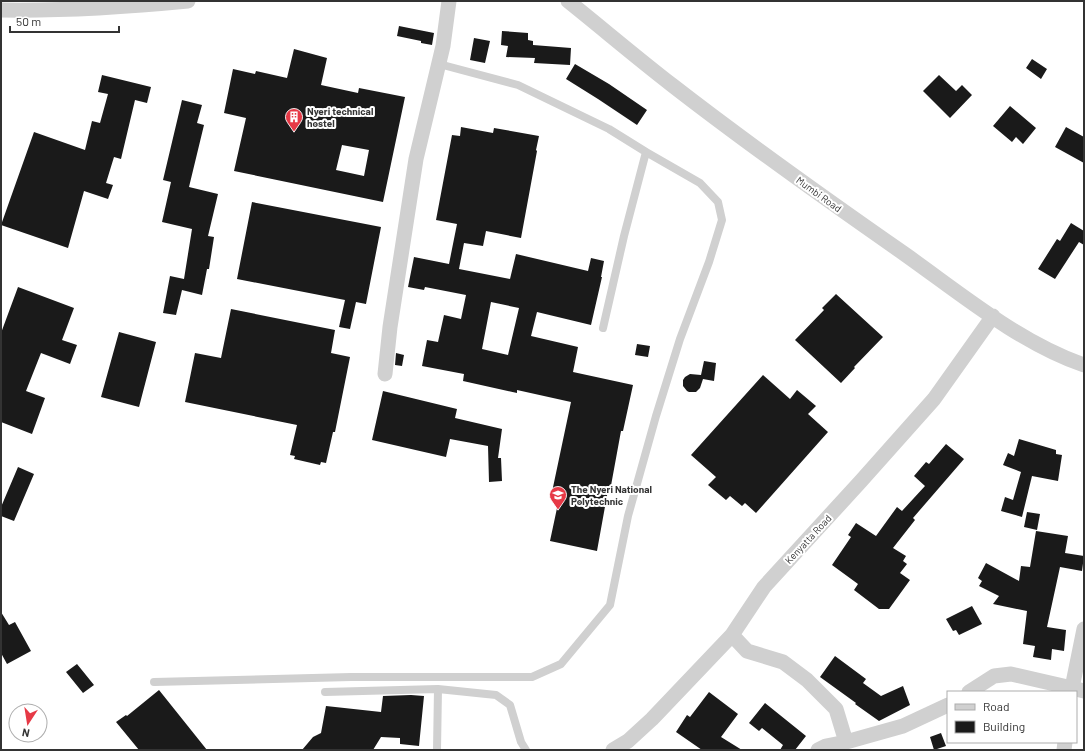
<svg xmlns="http://www.w3.org/2000/svg" width="1085" height="751" font-family="Barlow,sans-serif">
  <style>
    .building { fill: #1a1a1a; fill-rule: evenodd }
    .lines { fill: none; stroke-linecap: round; stroke-linejoin: round }
    .lane { stroke: #d0d0d0; stroke-width: 8 }
    .street { stroke: #d0d0d0; stroke-width: 15 }
    .labels { text-anchor: middle; dominant-baseline: central; stroke-width: 4; stroke-linejoin: round; paint-order: stroke }
    .poi-label { font-size: 10px; font-weight: bold; fill: #333; stroke: #fff; text-anchor: start }
    .street-label { font-size: 10px; fill: #333; stroke: #fff }
  </style>
  <rect width="100%" height="100%" fill="#fff"/>
  <!-- building -->
  <path class="building" d="M399,26L434,33L432,45L421,43V41L397,36Z
    M502,31L528,33V40L533,41V45L571,48L570,65L534,63L535,58L506,57L508,46L501,45Z
    M474,38L490,41L485,63L470,60Z
    M294,49L327,58L321,85L358,93L359,88L405,97L383,202L234,171L246,118L224,113L233,69L255,74L256,71L287,78ZM342,145L369,150L364,176L336,170Z
    M1032,59L1047,69L1041,79L1026,68Z
    M575,64L609,84L647,110L637,125L598,99L566,79Z
    M102,75L151,87L147,103L135,100L121,159L114,157L106,183L113,185L108,199L84,191L68,248L1,225L34,132L85,150L92,121L100,123L108,94L98,92Z
    M939,75L956,91L962,85L972,95L950,118L923,91Z
    M182,100L202,105L197,123L204,125L189,187L218,194L208,236L214,237L209,269H207L202,295L182,290L176,315L163,313L170,276L184,279L192,229L162,222L171,182L163,180Z
    M1010,106L1036,128L1023,144L1016,137L1012,142L993,126Z
    M461,127L493,133L494,128L539,136L536,150L537,151L521,238L486,231L483,246L464,243L459,269L510,279L516,254L588,271L591,258L604,261L601,277H602L591,325L537,312L531,336L578,347L573,372L633,385L623,431H621L610,491L608,490L597,551L550,541L560,494L552,492L571,402L517,390V393L463,381L464,374L422,366L427,340L438,342L444,315L461,319L466,295L425,287L424,290L408,287L414,257L449,264L457,224L436,220L452,135L460,136ZM491,302L519,308L508,355L482,349Z
    M1066,127L1084,137V163L1055,147Z
    M252,202L381,227L366,304L356,302L350,329L339,327L345,300L237,279Z
    M1071,223L1084,231V245L1079,242L1055,279L1038,269L1057,239L1060,241Z
    M18,287L74,308L62,340L77,345L70,364L41,353L26,391L45,398L32,434L1,422V333Z
    M836,294L883,337L854,367L855,368L841,383L795,340L824,310L822,308Z
    M231,309L335,330L331,353L350,357L335,432H333L326,463L321,462L320,465L294,459L295,456L290,455L297,425L185,402L195,353L221,358Z
    M119,332L156,342L139,407L101,397Z
    M637,344L650,346L648,357L635,355Z
    M396,353L404,355L402,366L395,365Z
    M704,361L716,363L714,381L703,379L700,388L696,392H689L687,391L683,386V380L685,377L690,374L701,375Z
    M763,375L790,399L797,390L816,406L808,414L828,432L756,513L745,503L742,506L730,496L726,500L708,485L716,477L691,455Z
    M383,391L457,409L455,418L502,429L498,458H501L502,481L489,482L488,446L450,439L446,457L372,440Z
    M1019,439L1056,450V454L1062,455L1058,481L1032,476L1022,517L1001,511L1005,497L1013,500L1021,472L1003,465L1008,453L1014,456Z
    M946,444L964,459L913,518L915,520L893,548L906,556L903,561L907,564L900,573L910,580L889,609H879L854,590L858,584L832,565L851,537L848,535L856,523L876,536L897,507L902,511L925,486L914,476L926,462L929,464Z
    M18,467L34,474L14,521L1,516V507Z
    M1027,512L1040,514L1037,530L1024,527Z
    M1036,531L1068,536L1065,553L1084,556L1082,571L1060,567L1047,627L1066,630L1064,651L1052,649L1051,660L1033,657L1035,646L1023,644L1027,611L993,604L999,596L979,586L982,581L978,578L986,563L1019,581L1021,566L1030,567Z
    M972,606L982,624L959,635L956,630L953,631L946,619Z
    M1,612L9,625L15,622L31,651L7,664L1,653Z
    M835,656L866,679L863,683L881,696L903,686L910,705L879,721L855,704L856,703L820,677Z
    M77,664L94,685L83,693L66,672Z
    M159,690L207,750H139L116,722L126,715L127,716Z
    M709,692L738,714L721,737L742,750H702L676,732L687,715L690,717Z
    M411,695L424,696L419,746L400,744V738L381,737L373,750H302L313,737L321,733L326,706L381,712L383,696Z
    M765,703L806,736L795,750H780L783,745L762,728L759,731L749,723Z
    M941,733L946,746L934,750L930,737Z"/>
  <g class="lines">
    <!-- lane -->
    <path class="lane" d="M439,64L518,85L609,129L646,152L624,236L603,328
      M154,682L351,677H532L561,664L610,605L628,516L656,416L680,339L709,262L722,220L718,202L700,183L646,152
      M325,692L438,689L496,695L510,705L521,742L526,750
      M437,750L438,689"/>
    <!-- street -->
    <path class="street" d="M568,1C603,29 637,58 672,85C748,144 827,200 906,255C961,294 1020,343 1084,365
      M1,10C63,11 126,7 188,1
      M385,374L390,327L416,159L443,46L449,1
      M1084,629L1072,688L1084,691
      M732,635L747,651L783,662L807,680L836,709L846,742
      M969,692L994,676L1011,674L1072,688
      M613,750L628,741L652,719L732,635L764,587L861,481L934,399L993,316
      M818,750L826,746L846,742L903,726L948,705
      M1064,750L1065,742"/>
  </g>
  <!-- icons -->
  <defs>
    <symbol id="building-pin" viewBox="-11 -11 22 30"><path d="M0 17L-7.5 6A9.5 9.5 0 1 1 7.5 6Z" fill="#e63946" stroke="#fff"/><path d="M-4-6H4V6H1V3H-1V6H-4ZM-2.5-4.3h1.7v1.8h-1.7ZM.8-4.3h1.7v1.8H.8ZM-2.5-1h1.7V.8h-1.7ZM.8-1h1.7V.8H.8Z" fill="#fff"/></symbol>
    <symbol id="school-pin" viewBox="-11 -11 22 30"><path d="M0 17L-7.5 6A9.5 9.5 0 1 1 7.5 6Z" fill="#e63946" stroke="#fff"/><path d="M0-5L7-2L0 1L-7-2ZM-4 1L0 2.5L4 1V4Q0 6-4 4Z" fill="#fff"/></symbol>
  </defs>
  <g fill-rule="evenodd">
    <use href="#building-pin" x="284" y="107" width="20" height="27"/>
    <use href="#school-pin" x="548" y="485" width="20" height="27"/>
  </g>
  <g class="labels">
    <!-- poi labels -->
    <g class="poi-label">
      <text x="307" y="111">Nyeri technical<tspan x="307" dy="12">hostel</tspan></text>
      <text x="571" y="489">The Nyeri National<tspan x="571" dy="12">Polytechnic</tspan></text>
    </g>
    <!-- street labels -->
    <g class="street-label">
      <text transform="translate(819 194) rotate(36)">Mumbi Road</text>
      <text transform="translate(808 539) rotate(-47)">Kenyatta Road</text>
    </g>
  </g>
  <!-- border -->
  <rect width="1085" height="751" fill="none" stroke="#333333" stroke-width="4"/>
  <!-- legend -->
  <rect x="947" y="691" width="130" height="52" fill="#ffffff" stroke="#adadad"/>
  <rect x="955" y="704" width="20" height="6" fill="#d0d0d0" stroke="#adadad"/>
  <text x="983" y="711" font-size="12" fill="#333333">Road</text>
  <rect x="955" y="721" width="20" height="12" fill="#1a1a1a" stroke="#adadad"/>
  <text x="983" y="731" font-size="12" fill="#333333">Building</text>
  <!-- north arrow -->
  <g transform="translate(28 723) rotate(192)"><circle r="19" fill="#ffffff" stroke="#adadad"/>
  <path d="M0-3L7 15L0 10L-7 15Z" fill="#e63946"/>
  <text y="-6" font-size="11" font-weight="bold" text-anchor="middle" fill="#333333">N</text>
  </g>
  <!-- scale -->
  <path d="M10 26v6h109v-6" fill="none" stroke="#333333" stroke-width="2"/>
  <text x="16" y="26" font-size="12" fill="#333333" stroke="#ffffff" stroke-width="3" paint-order="stroke">50 m</text>
</svg>
